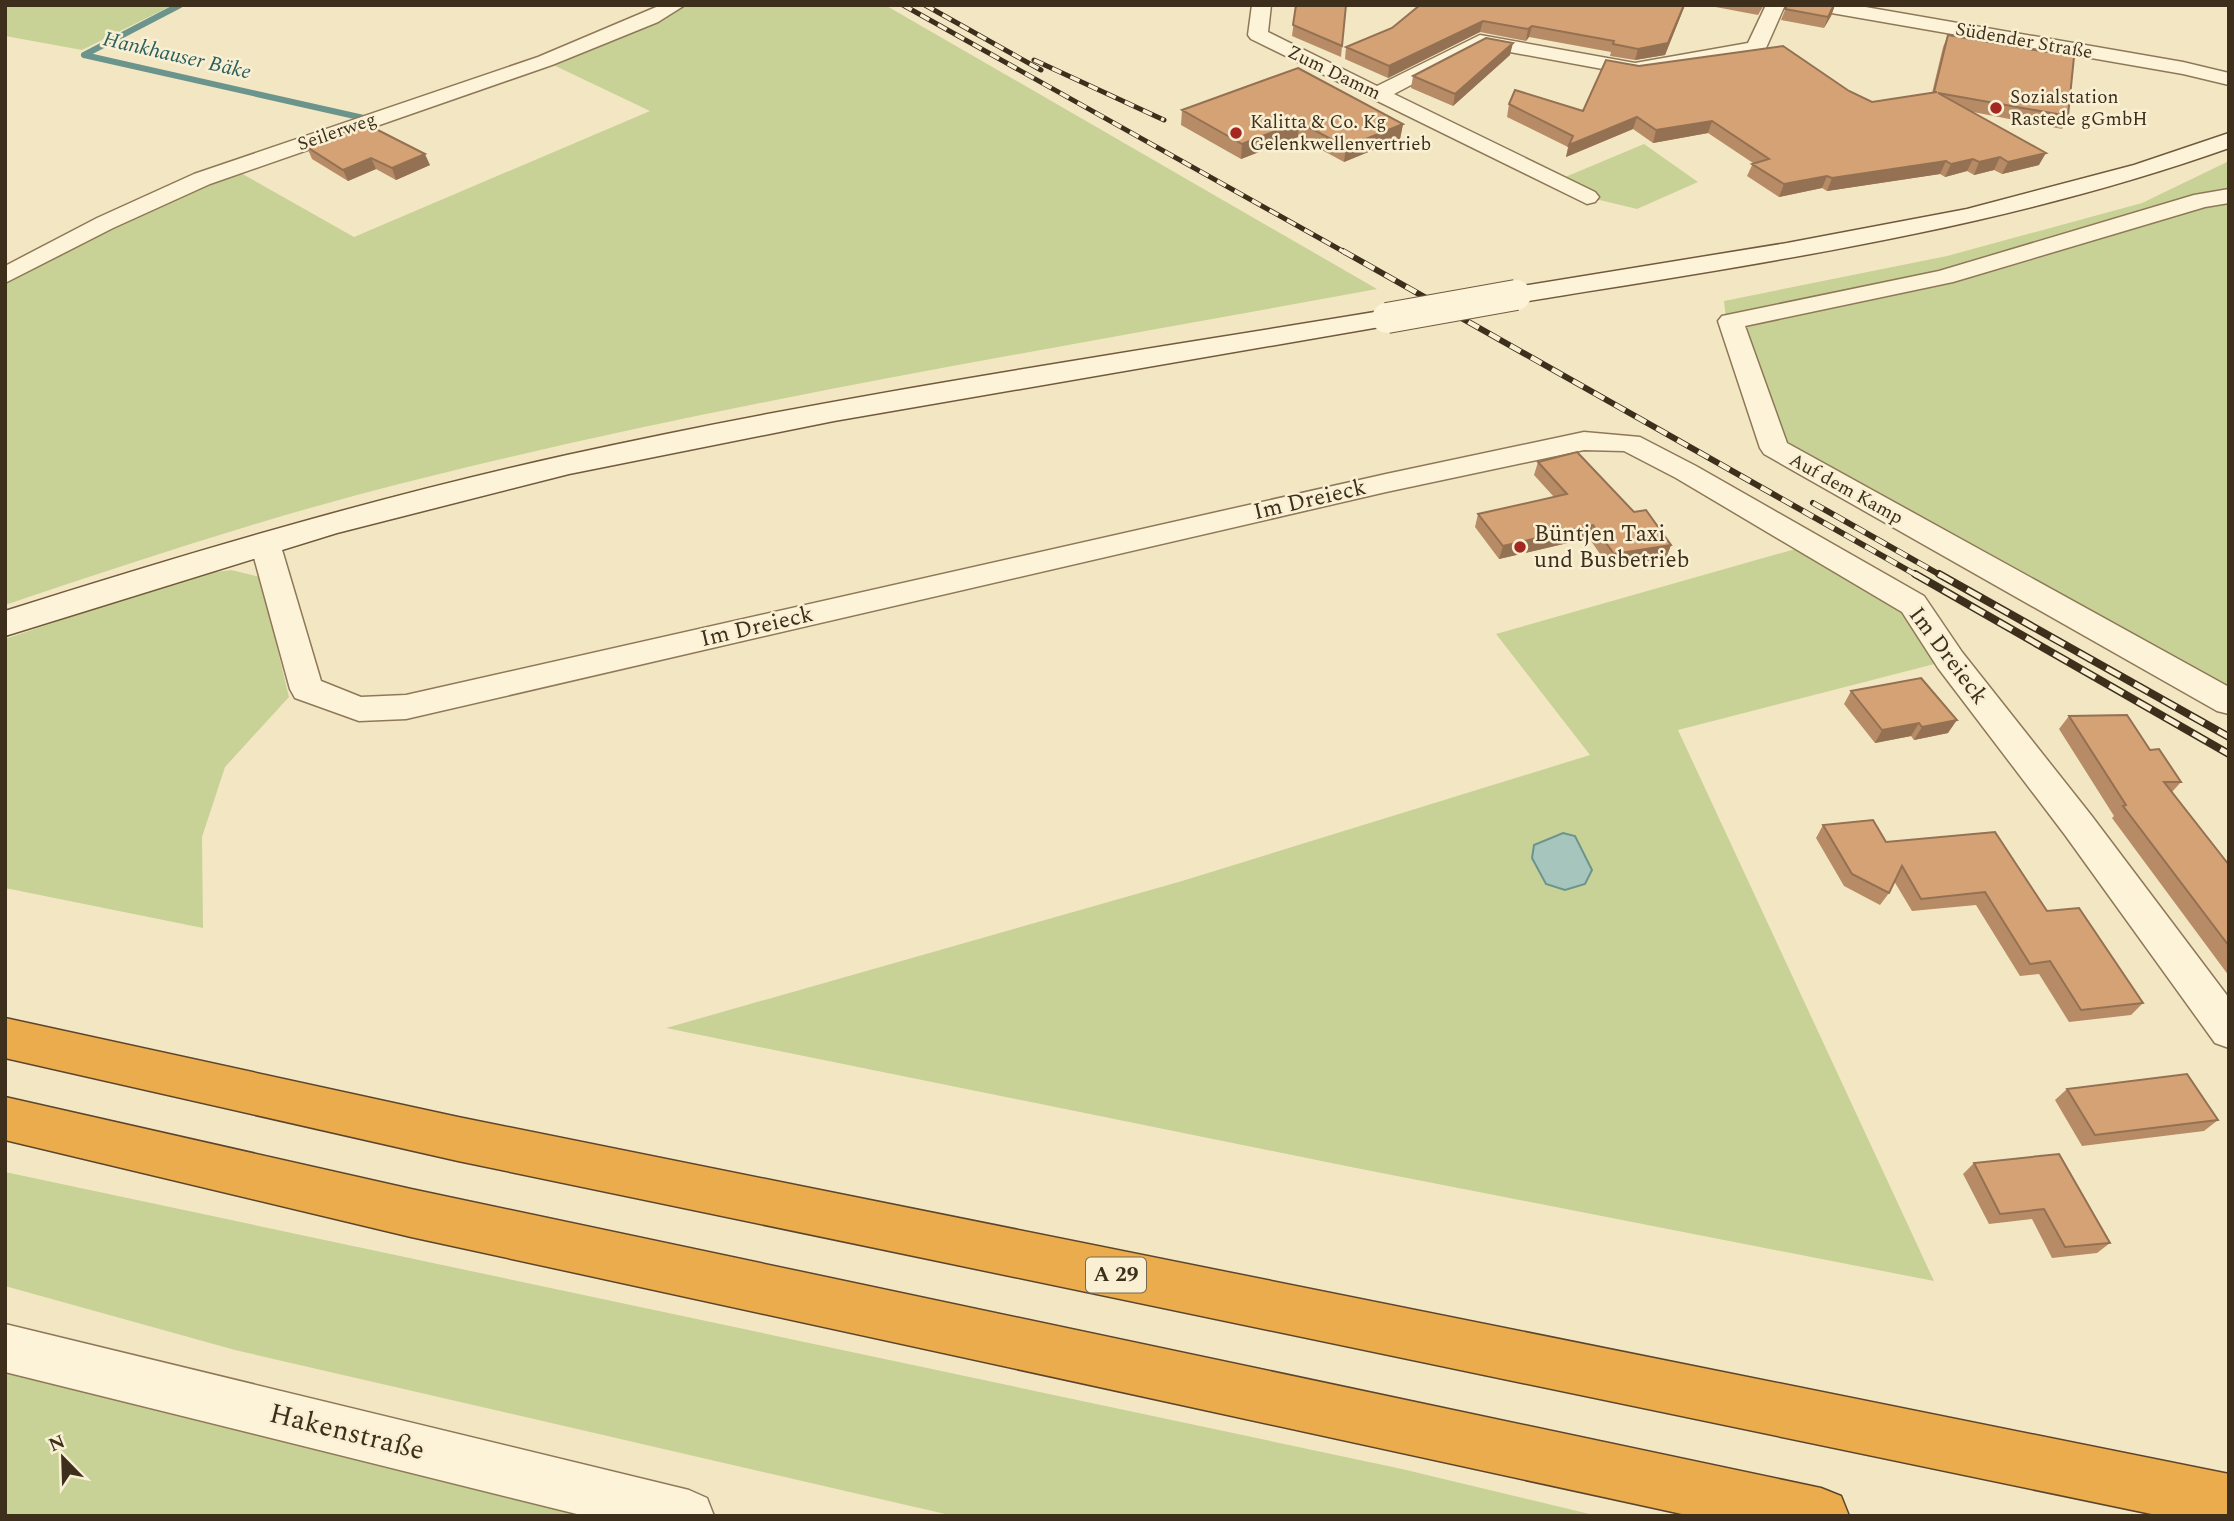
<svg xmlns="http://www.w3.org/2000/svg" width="2234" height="1521" font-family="Spectral,serif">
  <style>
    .green { fill: #c8d296 }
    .water { fill: #a6c5bd; stroke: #6b958c; stroke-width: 2 }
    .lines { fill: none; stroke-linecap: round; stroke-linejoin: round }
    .stream { stroke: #6b958c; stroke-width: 6 }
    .street-casing { stroke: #8f7858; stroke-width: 3 }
    .secondary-casing { stroke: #71593b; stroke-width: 3 }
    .highway-casing { stroke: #5d452c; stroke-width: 3 }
    .street { fill: #fcf3d8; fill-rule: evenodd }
    .secondary { fill: #fcf3d8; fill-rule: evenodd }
    .highway { fill: #eaac4c; fill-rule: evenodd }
    .rail-far2-casing { stroke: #3e2f1d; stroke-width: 5 }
    .rail-far1-casing { stroke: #3e2f1d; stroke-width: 6 }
    .rail-casing { stroke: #3e2f1d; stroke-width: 8 }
    .rail-far2 { stroke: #f9f0d4; stroke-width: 3.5; stroke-dasharray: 10; stroke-linecap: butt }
    .rail-far1 { stroke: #f9f0d4; stroke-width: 4.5; stroke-dasharray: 12; stroke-linecap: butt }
    .rail { stroke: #f9f0d4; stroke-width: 5; stroke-dasharray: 16; stroke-linecap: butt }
    .secondary-bridge-casing { stroke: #71593b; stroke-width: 32; stroke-linecap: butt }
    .secondary-bridge { stroke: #fcf3d8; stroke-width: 30 }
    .wall { fill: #b68b65 }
    .shaded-wall { fill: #947152 }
    .building { fill: #d4a275; stroke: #947152; stroke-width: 2 }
    .poi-dot { fill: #a52721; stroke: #f9f0d4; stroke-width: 2.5 }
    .labels { text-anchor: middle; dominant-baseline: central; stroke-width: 5; stroke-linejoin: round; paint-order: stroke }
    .far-street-label { font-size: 19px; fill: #3e2f1d; stroke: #f9f0d4 }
    .far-poi-label { font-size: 19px; fill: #3e2f1d; stroke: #f9f0d4; text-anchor: start }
    .far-water-label { font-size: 21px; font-style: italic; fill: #2b5f5e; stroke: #f9f0d4 }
    .shield { fill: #f9f0d4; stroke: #766954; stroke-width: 2 }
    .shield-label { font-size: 21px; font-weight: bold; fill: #3e2f1d }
    .street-label { font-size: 23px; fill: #3e2f1d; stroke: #f9f0d4 }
    .poi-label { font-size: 23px; fill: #3e2f1d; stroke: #f9f0d4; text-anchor: start }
    .near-street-label { font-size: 28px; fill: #3e2f1d; stroke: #f9f0d4 }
  </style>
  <rect width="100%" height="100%" fill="#f3e7c3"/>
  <!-- green -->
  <path class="green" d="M5,5H173L82,50L5,36Z
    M677,5H885L1377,289C1036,352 692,407 357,495C238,527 121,566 5,605V279L232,168L354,237L650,111L545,61Z
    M1644,144L1698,182L1637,209L1587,197L1558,180Z
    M2229,161V707L1774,459L1726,320L1724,301L1947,256L2142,203Z
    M1827,540L1925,597L1950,660L1678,730L1934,1281L1351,1167L666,1028L1182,881L1590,755L1496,634Z
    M231,570L260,577L289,697L225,767L202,837L203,928L5,888V639L194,575Z
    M5,1172L1402,1469L1598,1516H954L235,1350L5,1286Z
    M5,1366L668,1516H5Z"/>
  <!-- water -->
  <path class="water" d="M1563,833L1575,836L1592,870L1585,884L1565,890L1546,884L1532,858L1534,845Z"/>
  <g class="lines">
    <!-- stream -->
    <path class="stream" d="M180,5L84,55L368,119"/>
    <defs>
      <path id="street" d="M661,5H685L658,22L552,65L210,184L113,228L5,283V266L97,218L194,174L538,57Z
        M1252,5H1271L1268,32L1377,86L1480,35L1635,63L1748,43L1766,5H1785L1766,48L1763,52L1756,54L1635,75L1483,47L1394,94L1595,192L1599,197L1595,202L1587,204L1251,39L1248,35Z
        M1811,5H1854L2183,62L2229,73V85L2183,74L1820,11Z
        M2229,189V203L2205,207L1953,282L1745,326L1787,443L2229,687V714L2217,711L1764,454L1760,448L1718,321L1722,316L1939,271L2194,195Z
        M1584,432L1640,437L1696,466L1924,596L1962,652L2091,815L2229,998V1048L2215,1043L2065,835L1938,668L1902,612L1676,478L1624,451L1584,450L1386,492L406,719L359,721L295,698L290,689L250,543L254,536L265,533L276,536L280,543L321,681L361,697L406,695L1386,474Z
        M5,1324L689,1490L707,1498L714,1516H585L5,1372Z"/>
      <path id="secondary" d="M2229,133V148C1994,231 1760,263 1516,303L1506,301L1502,295L1506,289L1516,287L1787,243L1967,209L2134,165Z
        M1387,310L1397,312L1401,318L1397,324L834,421L569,474L337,533L5,636V611C191,552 377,497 567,455C838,395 1114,355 1387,310Z"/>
      <path id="highway" d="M5,1018L458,1117L2229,1474V1516H2161L458,1161L5,1058Z
        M5,1097L411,1189L1821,1488L1841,1496L1849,1516H1691L411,1237L5,1140Z"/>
    </defs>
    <!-- street casing -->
    <use href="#street" class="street-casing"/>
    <!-- secondary casing -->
    <use href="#secondary" class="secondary-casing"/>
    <!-- highway casing -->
    <use href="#highway" class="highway-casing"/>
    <!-- street -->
    <use href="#street" class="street"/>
    <!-- secondary -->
    <use href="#secondary" class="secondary"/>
    <!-- highway -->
    <use href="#highway" class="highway"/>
    <defs>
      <path id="rail-far2" d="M903,5L1346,253
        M925,5L1041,70
        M1034,60L1164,120"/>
      <path id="rail-far1" d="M1343,251L1918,576
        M1813,503L1942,576"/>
      <path id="rail" d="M1915,574L2229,754
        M1939,574L2229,737"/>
    </defs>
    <!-- rail-far2 casing -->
    <use href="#rail-far2" class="rail-far2-casing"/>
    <!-- rail-far1 casing -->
    <use href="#rail-far1" class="rail-far1-casing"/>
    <!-- rail casing -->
    <use href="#rail" class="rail-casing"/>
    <!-- rail-far2 -->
    <use href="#rail-far2" class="rail-far2"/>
    <!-- rail-far1 -->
    <use href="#rail-far1" class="rail-far1"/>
    <!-- rail -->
    <use href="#rail" class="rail"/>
    <defs>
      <path id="secondary-bridge" d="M1387,318L1516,295"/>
    </defs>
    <!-- secondary-bridge casing -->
    <use href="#secondary-bridge" class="secondary-bridge-casing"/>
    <!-- secondary-bridge -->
    <use href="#secondary-bridge" class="secondary-bridge"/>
  </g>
  <!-- wall -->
  <path class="wall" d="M1296,5H1346L1341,57L1292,36Z
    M1685,5L1665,55L1635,60L1610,56L1611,52L1529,37L1526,41L1480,32L1388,78L1345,59L1346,47L1392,28Z
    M1705,5H1764L1758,15Z
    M1787,5H1835L1831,16L1824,28L1781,20Z
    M1948,35L2045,52L2050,42L2068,116L2062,129L1973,112L2039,165L2002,174L1994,170L1974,175L1967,171L1945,177L1940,174L1827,191L1822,188L1779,197L1747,176L1753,163L1708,133L1653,143L1633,129L1566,157L1568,147L1507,117L1509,104L1583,111L1639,66L1849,91L1872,102L1932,93L1943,47Z
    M1510,55L1453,106L1411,88L1413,76Z
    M1182,110L1403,124L1400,139L1344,162L1298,137L1241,159L1181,125Z
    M307,147L430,165L396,180L376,169L348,181L312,159Z
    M1538,462L1634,512L1671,545L1666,558L1609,567L1589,538L1499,559L1475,527L1478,514L1554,497L1534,475Z
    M1851,691L1948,733L1914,740L1911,736L1875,743L1844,704Z
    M2069,716L2150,750L2181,782L2172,792L2229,865V976L2112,818L2114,816L2059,729Z
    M1823,825L1886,842L2047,911L2143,1003L2131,1015L2069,1022L2039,974L2020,976L1976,905L1912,911L1894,881L1889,893L1880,905L1844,886L1816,838Z
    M2067,1089L2218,1120L2204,1131L2082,1146L2055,1100Z
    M1974,1163L2110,1243L2097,1253L2052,1258L2032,1219L1989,1224L1963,1174Z"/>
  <!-- shaded-wall -->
  <path class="shaded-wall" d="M1684,5H1685L1665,55L1635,60L1638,49Z
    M1835,5L1831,16L1824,28L1828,17Z
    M1483,21L1480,32L1388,78L1389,66Z
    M1532,26L1529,37L1526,41L1528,29Z
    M1513,43L1510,55L1453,106L1455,94Z
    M1637,117L1633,129L1566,157L1569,145Z
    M1712,121L1708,133L1653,143L1656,130Z
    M1299,122L1298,137L1241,159L1242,144Z
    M1403,124L1400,139L1344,162L1346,147Z
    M2046,153L2039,165L2002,174L2008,162Z
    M425,154L430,165L396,180L392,168Z
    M2000,157L1994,170L1974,175L1979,162Z
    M371,158L376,169L348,181L343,170Z
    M1973,159L1967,171L1945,177L1951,164Z
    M1946,161L1940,174L1827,191L1832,178Z
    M1827,176L1822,188L1779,197L1784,184Z
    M1593,525L1589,538L1499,559L1503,546Z
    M1671,545L1666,558L1609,567L1614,554Z
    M1957,720L1948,733L1914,740L1922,727Z
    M1919,723L1911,736L1875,743L1882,730Z"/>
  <!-- building -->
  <path class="building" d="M1296,5H1346L1342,46L1293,25Z
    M1420,5H1684L1668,43L1638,49L1613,44L1614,41L1532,26L1528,29L1483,21L1389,66L1346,47L1392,28Z
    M1787,5H1834L1828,17L1785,9Z
    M1948,35L2046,52L2050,42L2075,47L2068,116L1938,93L2046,153L2008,162L2000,157L1979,162L1973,159L1951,164L1946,161L1832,178L1827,176L1784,184L1752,164L1769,159L1712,121L1656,130L1637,117L1569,145L1573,136L1509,104L1515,90L1583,111L1606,60L1639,66L1783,46L1849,91L1872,102L1937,92H1934Z
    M1486,38L1513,43L1455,94L1413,76Z
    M1298,68L1403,124L1346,147L1299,122L1242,144L1182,110Z
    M366,124L425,154L392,168L371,158L343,170L307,147Z
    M1577,452L1634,512L1646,510L1671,545L1614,554L1593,525L1503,546L1478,514L1567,494L1538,462Z
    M1921,678L1957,720L1922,727L1919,723L1882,730L1851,691Z
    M2127,715L2150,750L2159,749L2181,782H2164L2229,865V946L2123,806L2126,805L2069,716Z
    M1873,820L1886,842L1995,832L2047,911L2079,908L2143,1003L2081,1010L2050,961L2030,964L1985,892L1921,899L1902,866L1889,893L1852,874L1823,825Z
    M2187,1074L2218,1120L2095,1135L2067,1089Z
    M2059,1154L2110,1243L2065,1247L2044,1209L2000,1214L1974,1163Z"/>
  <!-- markers -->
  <g class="poi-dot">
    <circle cx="1996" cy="108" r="7"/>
    <circle cx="1236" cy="133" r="7"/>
    <circle cx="1520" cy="547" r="7"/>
  </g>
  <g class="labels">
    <!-- far-street labels -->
    <g class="far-street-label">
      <text transform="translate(2024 41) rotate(10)">Südender Straße</text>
      <text transform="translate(1334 73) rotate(26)">Zum Damm</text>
      <text transform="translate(337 132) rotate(-19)">Seilerweg</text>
      <text transform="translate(1846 489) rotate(29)">Auf dem Kamp</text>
    </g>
    <!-- far-poi labels -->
    <g class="far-poi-label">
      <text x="2010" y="97">Sozialstation<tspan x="2010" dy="22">Rastede gGmbH</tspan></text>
      <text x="1250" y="122">Kalitta &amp; Co. Kg<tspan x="1250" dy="22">Gelenkwellenvertrieb</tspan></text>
    </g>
    <!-- far-water labels -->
    <g class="far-water-label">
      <text transform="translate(177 56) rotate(13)">Hankhauser Bäke</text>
    </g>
    <!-- shield labels -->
    <rect class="shield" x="1086" y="1257.5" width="60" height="35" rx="5"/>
    <g class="shield-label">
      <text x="1116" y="1275">A 29</text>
    </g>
    <!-- street labels -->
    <g class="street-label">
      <text transform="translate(1310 500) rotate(-13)">Im Dreieck</text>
      <text transform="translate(757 627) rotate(-13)">Im Dreieck</text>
      <text transform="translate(1948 656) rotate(53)">Im Dreieck</text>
    </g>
    <!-- poi labels -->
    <g class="poi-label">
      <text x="1534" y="534">Büntjen Taxi<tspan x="1534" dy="26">und Busbetrieb</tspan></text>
    </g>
    <!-- near-street labels -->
    <g class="near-street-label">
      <text transform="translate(347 1432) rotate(14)">Hakenstraße</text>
    </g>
  </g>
  <!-- border -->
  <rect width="2234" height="1521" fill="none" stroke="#3e2f1d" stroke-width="14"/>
  <!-- north arrow -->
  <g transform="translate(63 1458) rotate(337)" stroke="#f9f0d4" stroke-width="5" paint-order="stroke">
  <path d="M0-5L12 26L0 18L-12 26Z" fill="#3e2f1d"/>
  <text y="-10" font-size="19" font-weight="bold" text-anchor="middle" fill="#3e2f1d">N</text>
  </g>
</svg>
